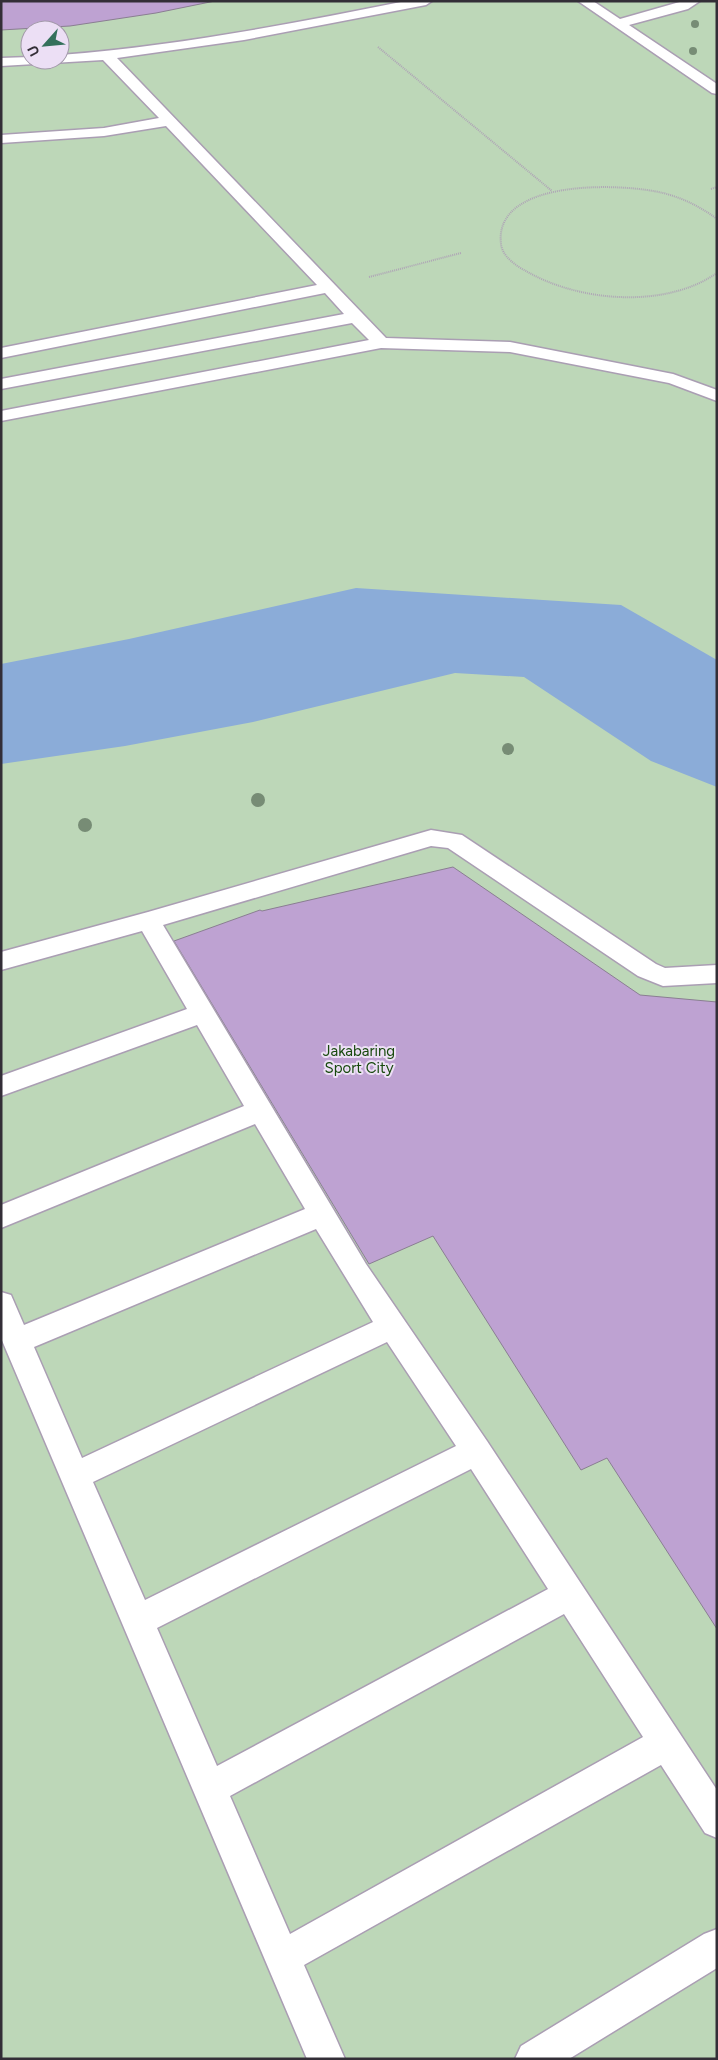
<svg xmlns="http://www.w3.org/2000/svg" width="718" height="2060" font-family="Figtree,sans-serif">
  <style>
    .green { fill: #bdd7b8; fill-rule: evenodd }
    .water { fill: #8bacd8 }
    .building { fill: #bea2d2; stroke: #8a7e92 }
    .lines { fill: none; stroke-linecap: round; stroke-linejoin: round }
    .service-casing { stroke: #aa9eb3; stroke-width: 3 }
    .path { stroke: #afa5b6; stroke-width: 2; stroke-dasharray: 1 1; stroke-linecap: butt }
    .service { fill: #fff; fill-rule: evenodd }
    .tree { fill: #778c75 }
    .labels { text-anchor: middle; dominant-baseline: central; stroke-width: 4; stroke-linejoin: round; paint-order: stroke }
    .park-label { font-size: 15px; fill: #17490d; stroke: #ecdff5 }
  </style>
  <rect width="100%" height="100%" fill="#ecdff5"/>
  <!-- green -->
  <path class="green" d="M1,1H717V2059H1ZM30,30H60V60H30Z"/>
  <!-- water -->
  <path class="water" d="M356,588L621,605L717,660V787L651,761L524,677L455,673L253,722L125,746L1,764V664L129,639Z"/>
  <!-- building -->
  <path class="building" d="M1,1H215L156,13L70,26L1,30Z
    M453,867L640,995L717,1002V1629L607,1458L581,1470L433,1236L369,1264L174,941L260,910L262,911Z"/>
  <g class="lines">
    <defs>
      <path id="service" d="M406,1H432L426,5L244,40L117,58L386,338L510,342L673,374L717,390V401L669,383L510,352L381,348L1,421V411L369,340L352,323L1,389V379L344,314L325,293L1,358V348L317,285L166,126L104,136L1,143V135L104,128L159,118L103,60L1,66V58L30,57V60H60V55C177,46 291,24 406,1Z
        M578,1H593L620,19L683,1H700L688,9L629,25L717,84V94L712,93Z
        M431,830L462,835L656,964L665,968L717,965V983L663,986L638,976L448,848L431,846L163,925L366,1264L487,1441L717,1790V1838L705,1833L661,1765L304,1965L345,2059H307L1,1338V1292L11,1295L24,1325L305,1209L255,1124L1,1228V1205L244,1106L197,1025L1,1096V1076L187,1009L142,931L1,970V952L148,912ZM316,1229L373,1322L82,1458L34,1347ZM387,1342L456,1446L145,1600L93,1482ZM471,1469L548,1589L217,1766L157,1628ZM564,1614L643,1737L290,1934L230,1796Z
        M717,1929V1968L569,2059H515L521,2046L704,1934Z"/>
    </defs>
    <!-- service casing -->
    <use href="#service" class="service-casing"/>
    <!-- path -->
    <path class="path" d="M378,47L552,191
      M711,189L717,187
      M717,219C701,207 683,198 663,193C623,183 493,178 501,244C502,256 516,266 526,271C579,302 665,309 717,273
      M369,277L461,253"/>
    <!-- service -->
    <use href="#service" class="service"/>
  </g>
  <!-- trees -->
  <g class="tree">
    <circle cx="695" cy="24" r="4"/>
    <circle cx="693" cy="51" r="4"/>
    <circle cx="508" cy="749" r="6"/>
    <circle cx="258" cy="800" r="7"/>
    <circle cx="85" cy="825" r="7"/>
  </g>
  <g class="labels">
    <!-- park labels -->
    <g class="park-label">
      <text x="359" y="1051">Jakabaring<tspan x="359" dy="17">Sport City</tspan></text>
    </g>
  </g>
  <!-- border -->
  <rect width="718" height="2060" fill="none" stroke="#332e37" stroke-width="5"/>
  <!-- north arrow -->
  <g transform="translate(45 45) rotate(243)"><circle r="24" fill="#ecdff5" stroke="#a298a9"/>
  <path d="M0-4L9 19L0 12L-9 19Z" fill="#34705b"/>
  <text y="-8" font-size="14" font-weight="bold" text-anchor="middle" fill="#332e37">U</text>
  </g>
</svg>
